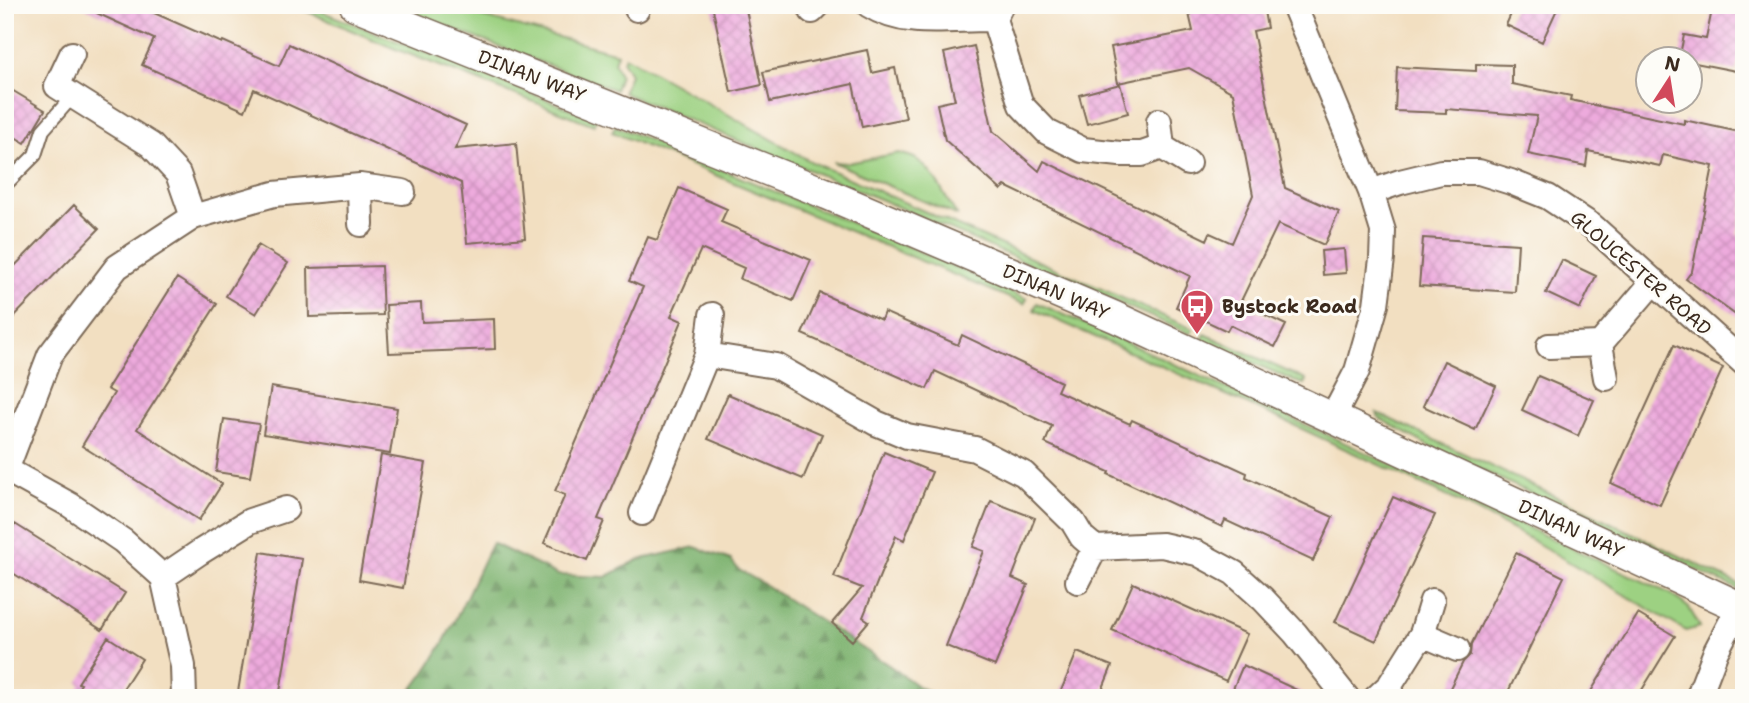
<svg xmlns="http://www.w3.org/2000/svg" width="1749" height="703" font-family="'Shantell Sans',sans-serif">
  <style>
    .grass { fill: #9dd182; stroke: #6c7e50; stroke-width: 2 }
    .forest { fill: url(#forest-firs); stroke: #5c6e47; stroke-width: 2 }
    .building { fill: url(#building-cross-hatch) }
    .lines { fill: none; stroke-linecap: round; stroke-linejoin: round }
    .service-casing { stroke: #7b6957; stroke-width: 16 }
    .minor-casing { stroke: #7b6957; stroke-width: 28 }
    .tertiary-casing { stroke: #7b6957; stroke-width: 33 }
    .service { stroke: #fff; stroke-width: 12 }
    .minor { stroke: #fff; stroke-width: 24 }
    .tertiary { stroke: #fff; stroke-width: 30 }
    .labels { text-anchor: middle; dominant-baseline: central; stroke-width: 6; stroke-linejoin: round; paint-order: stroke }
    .street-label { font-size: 19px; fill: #3b2a1e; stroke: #fdfcf7 }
    .poi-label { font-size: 19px; font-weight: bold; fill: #3b2a1e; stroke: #fdfcf7; text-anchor: start }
  </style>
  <defs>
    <pattern id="forest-firs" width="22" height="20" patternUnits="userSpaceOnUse" patternTransform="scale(1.75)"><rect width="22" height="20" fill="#7eb370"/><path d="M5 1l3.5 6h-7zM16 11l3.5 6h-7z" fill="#68925b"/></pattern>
    <pattern id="building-cross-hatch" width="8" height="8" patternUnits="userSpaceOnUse" patternTransform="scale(1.75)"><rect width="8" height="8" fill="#edaadd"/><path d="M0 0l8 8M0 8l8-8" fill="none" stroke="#cc92bd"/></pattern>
  </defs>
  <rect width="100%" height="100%" fill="#fdfcf7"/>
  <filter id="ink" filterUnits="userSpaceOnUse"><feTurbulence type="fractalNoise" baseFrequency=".0143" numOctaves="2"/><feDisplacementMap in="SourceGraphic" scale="14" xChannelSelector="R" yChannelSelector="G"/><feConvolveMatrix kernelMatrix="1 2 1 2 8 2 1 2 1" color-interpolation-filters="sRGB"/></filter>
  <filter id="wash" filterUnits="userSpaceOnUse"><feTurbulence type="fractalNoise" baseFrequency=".00686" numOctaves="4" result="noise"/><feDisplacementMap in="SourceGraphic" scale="28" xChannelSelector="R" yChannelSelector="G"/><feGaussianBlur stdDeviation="1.57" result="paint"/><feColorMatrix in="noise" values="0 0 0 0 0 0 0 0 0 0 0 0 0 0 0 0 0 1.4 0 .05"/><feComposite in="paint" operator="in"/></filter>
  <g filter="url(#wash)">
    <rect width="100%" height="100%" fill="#f2dfc1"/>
    <!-- grass -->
    <path class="grass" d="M292,5H305L596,119L594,125L393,48Z
      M395,5H439L617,53L614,62L620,75L615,90L447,27Z
      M625,56L812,162L1193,329L1191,334L882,200L623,93L630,74L623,62Z
      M615,126L893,240L1027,299L1024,304L612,132Z
      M899,153C904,155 911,156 916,159C936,172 944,198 958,216L833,162L848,163Z
      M1037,303L1122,340L1671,594L1689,608L1700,627L1686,631L1530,539L1468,506L1274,416L1034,310Z
      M1205,334L1306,380L1304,384L1294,381L1202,340Z
      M1377,413L1576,506L1744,587V592L1429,446L1379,418Z"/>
    <!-- forest -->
    <path class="forest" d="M492,543L558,575L606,577L638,560L695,547L731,560L739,570L762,583L890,666L919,687L940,698H405C445,653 465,596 492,543Z"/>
    <g id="blocks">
      <!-- building -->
      <path class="building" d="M79,5H158L154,13L222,43L223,41L279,66L289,44L466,125L455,149L516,143L525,238L467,243L461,183L254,89L245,111L142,65L154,39Z
        M712,5H745L762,85L731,92Z
        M1187,5H1263L1267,28L1253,31L1285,188L1339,212L1324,245L1278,224L1240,303L1286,325L1275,347L1230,325L1227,331L1176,307L1190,276L1005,186L1001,190L945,140L937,104L955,100L944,53L974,46L993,131L1039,171L1044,161L1207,240L1210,233L1232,243L1253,195L1233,93L1189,68L1118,83L1111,47L1193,31Z
        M1515,5H1559L1542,42L1506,25Z
        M1713,5H1744V32L1736,71L1690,62V60H1679L1684,35L1706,39Z
        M867,50L872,73L895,68L906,118L862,127L853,84L770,102L763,72Z
        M1476,64L1512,65V84L1571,96L1570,100L1684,124V120L1744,133V200L1737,234L1744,240V321L1686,279L1692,271L1713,166L1663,155L1660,166L1588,151L1586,166L1528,154L1537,116L1446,109V113L1395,111L1397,67L1476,71Z
        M1120,84L1128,113L1087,124L1079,95Z
        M5,86L45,110L25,143L5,131Z
        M679,188L727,209L721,222L811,260L793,301L740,279L744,268L701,249L671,316L682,321L598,519L604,521L587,561L544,543L565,495L555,491L643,287L629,281L648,237L657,240Z
        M74,205L99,229L5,326V276Z
        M1423,238L1518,244L1515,292L1419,286Z
        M258,245L288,263L256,314L226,296Z
        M1344,249L1346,273L1323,275L1321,251Z
        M1562,260L1596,276L1580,309L1546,293Z
        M381,266L383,315L309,317L308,268Z
        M177,278L217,304L137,429L222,484L199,520L82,446L114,393L107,389Z
        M820,293L881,320L884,312L958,345L962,335L1061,382L1057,391L1130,424L1132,420L1247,473L1246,477L1333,517L1313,561L1225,520L1222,527L1108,474L1109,472L1045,443L1052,426L935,371L927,389L802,334Z
        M421,303L422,322L494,319L495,349L389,353L386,305Z
        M1674,345L1723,368L1660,505L1611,483Z
        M1444,361L1496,386L1475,430L1423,406Z
        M1538,376L1594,400L1578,436L1522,410Z
        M271,387L397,408L390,454L263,434Z
        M728,394L822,434L803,479L708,439Z
        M224,419L259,424L250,477L216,472Z
        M884,452L932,472L904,540L896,536L863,617L869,621L852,641L832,623L862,588L834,577Z
        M381,455L426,463L403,588L359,580Z
        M1393,497L1435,515L1376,641L1335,622Z
        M991,501L1035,518L1012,578L1028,585L995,666L946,646L984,551L973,547Z
        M15,524L125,593L102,630L5,568V539Z
        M261,552L302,559L279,698H237Z
        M1516,553L1564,577L1505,698H1445L1463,662L1470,655L1471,645Z
        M1133,583L1247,634L1226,681L1112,630Z
        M1638,614L1675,636L1637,698H1587Z
        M108,637L142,659L117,698H72L81,684L78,683Z
        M1077,652L1112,666L1099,698H1058Z
        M1243,665L1314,698H1229Z"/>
    </g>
  </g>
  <g filter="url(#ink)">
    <use href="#blocks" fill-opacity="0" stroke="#7b6957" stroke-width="2"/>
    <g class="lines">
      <defs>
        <path id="service" d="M5,185L35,155L43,130L73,96"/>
        <path id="minor" d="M869,5C907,29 952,18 994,19
          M1001,5L994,19L1021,105L1047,132L1083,150L1120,154H1142L1162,147
          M1294,5L1371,192L1383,231L1382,259L1376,305L1357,371L1333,417
          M637,9L638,5
          M812,11L818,5
          M72,54L57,86L151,145L178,174L193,217
          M1159,121L1162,147L1188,163
          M360,186L361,224
          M1371,192L1400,182L1441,172H1479L1511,182L1548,197L1592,226L1744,363
          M712,315L707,355L776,366L876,423L907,436L975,449L1024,474L1073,522L1082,537L1095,548
          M1600,344L1606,378
          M1549,346L1600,344L1654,281
          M5,469L70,505L123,541L163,577L183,666L184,698
          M6,470L50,355L117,267L193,217L274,194L360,186L403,192
          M642,513L707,355
          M163,577L200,552L250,521L286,509
          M1078,581L1095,548L1162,545L1197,553L1234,573L1263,599L1295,633L1347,698
          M1422,634L1457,649
          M1376,698L1390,685L1422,634L1432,601
          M1698,698L1716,651L1739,607"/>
        <path id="tertiary" d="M355,5L827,194L1115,317L1744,609"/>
      </defs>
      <!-- service casing -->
      <use href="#service" class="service-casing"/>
      <!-- minor casing -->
      <use href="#minor" class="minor-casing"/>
      <!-- tertiary casing -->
      <use href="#tertiary" class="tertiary-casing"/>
      <!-- service -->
      <use href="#service" class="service"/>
      <!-- minor -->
      <use href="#minor" class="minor"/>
      <!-- tertiary -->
      <use href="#tertiary" class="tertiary"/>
    </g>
  </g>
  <!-- icons -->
  <defs>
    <symbol id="bus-pin" viewBox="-11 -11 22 30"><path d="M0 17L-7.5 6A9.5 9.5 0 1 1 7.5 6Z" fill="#d1495b" stroke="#fdfcf7"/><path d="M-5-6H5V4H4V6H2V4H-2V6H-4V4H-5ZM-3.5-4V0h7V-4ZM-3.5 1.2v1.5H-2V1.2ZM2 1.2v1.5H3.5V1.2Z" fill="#fff"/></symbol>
  </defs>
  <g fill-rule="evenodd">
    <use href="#bus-pin" x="1178" y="287" width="38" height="52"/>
  </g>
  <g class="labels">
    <!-- street labels -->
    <g class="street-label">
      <text transform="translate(532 76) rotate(21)">DINAN WAY</text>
      <text transform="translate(1641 273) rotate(41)">GLOUCESTER ROAD</text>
      <text transform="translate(1056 292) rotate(23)">DINAN WAY</text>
      <text transform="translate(1571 529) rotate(25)">DINAN WAY</text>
    </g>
    <!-- poi labels -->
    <g class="poi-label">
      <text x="1222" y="306">Bystock Road</text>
    </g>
  </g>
  <!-- margin -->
  <rect width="1749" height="703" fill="none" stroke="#fdfcf7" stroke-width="28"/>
  <!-- north arrow -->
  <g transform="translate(1669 80) rotate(12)"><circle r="33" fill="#fdfcf7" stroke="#afa8a0" stroke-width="2"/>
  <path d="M0-5L12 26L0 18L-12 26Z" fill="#d1495b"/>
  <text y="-10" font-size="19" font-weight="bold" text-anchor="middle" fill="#3b2a1e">N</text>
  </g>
</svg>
